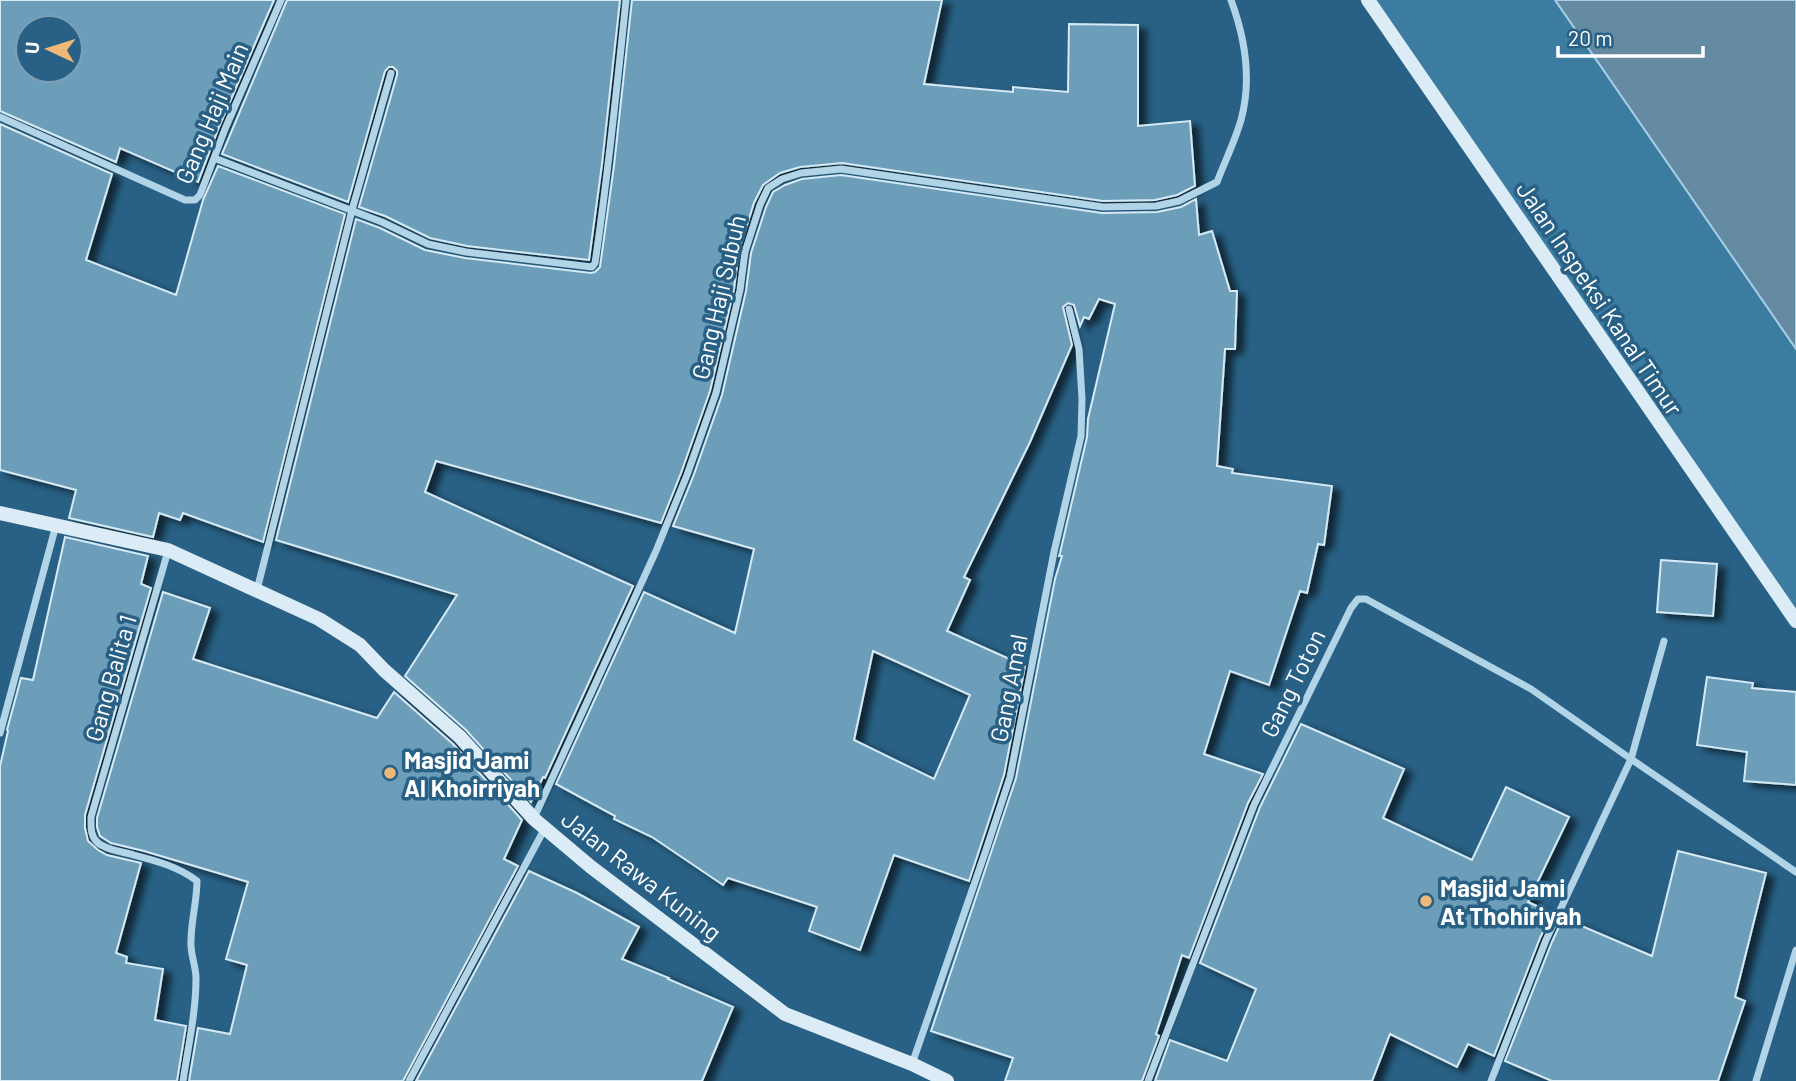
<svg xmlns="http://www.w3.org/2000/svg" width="1796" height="1081" font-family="Barlow,sans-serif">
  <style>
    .green { fill: #3c7ca1 }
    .water { fill: #658ba3; stroke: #a7d0e8; stroke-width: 2 }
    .building { fill: #6c9db9; stroke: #d6eaf6; stroke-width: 2; fill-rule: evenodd; filter: url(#shadow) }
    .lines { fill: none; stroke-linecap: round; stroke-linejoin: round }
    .street { stroke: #b2d4e7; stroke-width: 7 }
    .secondary { stroke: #dcecf7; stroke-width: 14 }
    .poi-dot { fill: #efb878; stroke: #286185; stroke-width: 2.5 }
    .labels { text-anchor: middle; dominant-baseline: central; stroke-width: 7; stroke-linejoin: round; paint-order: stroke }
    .street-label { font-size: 24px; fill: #fff; stroke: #286185 }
    .poi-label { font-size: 24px; font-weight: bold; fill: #fff; stroke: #286185; text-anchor: start }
  </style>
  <defs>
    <filter id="shadow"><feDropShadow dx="8" dy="4.5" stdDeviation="3.5" flood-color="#0009"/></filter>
  </defs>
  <rect width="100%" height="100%" fill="#286185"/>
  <!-- green -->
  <path class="green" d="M1360,0H1555L1796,349V621Z"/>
  <!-- water -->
  <path class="water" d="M1555,0H1796V349Z"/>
  <!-- building -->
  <path class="building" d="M0,0H274L219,127L198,182L120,148L116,162L0,111ZM28,28H70V70H28Z
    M287,0H620L602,164L589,260L467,246L430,238L385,216L359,207L397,75V71L393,67H389L385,71L348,202L222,154Z
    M632,0H942L924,84L1013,92V87L1068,92L1069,24L1138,25V126L1190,121L1195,186L1177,195L1155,200L1103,201L842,163L800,167L780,173L763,185L754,203L739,250L734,289L710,391L681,473L661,523L436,461L425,492L633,586L545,778L543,777L531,802L466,730L405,676L457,595L276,540L356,219L380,228L425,250L465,258L591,273L595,272L600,267L614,166Z
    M0,124L112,174L86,260L176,295L203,200L218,166L345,214L263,542L183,513L180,520L159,513L153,537L69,518L76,490L0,470Z
    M841,175L1102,213L1157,212L1181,207L1196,199L1199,235L1212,231L1230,291H1237L1235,349H1225L1217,466L1233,469L1232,473L1332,486L1324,545L1318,544L1307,593L1300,591L1269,685L1230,671L1204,754L1263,774L1248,803L1189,958L1182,955L1156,1034L1159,1036L1142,1081H1005L1013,1058L931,1031L1016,778L1055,579L1062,556H1059L1060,553L1087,437L1088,419L1115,304L1099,299L1089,319L1084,317L1080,326L1074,305L1068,303L1063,307L1072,345L1030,442L964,577L970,580L947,631L1025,666L1004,775L969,881L894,855L860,950L809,931L817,907L728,878L723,885L652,837L614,819L615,816L556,784L644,592L735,633L754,549L673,526L693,477L722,395L746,291L751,253L766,207L773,192L785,185L802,179ZM873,651L970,695L934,779L854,740Z
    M65,537L148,556L141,584L151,588L85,815V828L88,841L98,850L107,855L141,863L116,953L127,957L126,963L163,969L155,1020L186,1026L177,1081H0V766L8,731L7,730L21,678L33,680Z
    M1661,560L1717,564L1713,616L1657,612Z
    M163,592L210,608L193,659L377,718L394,692L453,744L522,820L504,859L518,866L403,1081H189L198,1028L230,1034L247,965L226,959L248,882L144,851L111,843L100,836L97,827V818Z
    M1707,677L1753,683L1752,688L1796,692V785L1744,781L1747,752L1697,745Z
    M1301,724L1404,769L1383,818L1472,860L1506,787L1569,817L1528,902L1552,913L1540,938L1494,1056L1468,1044L1457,1067L1390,1034L1372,1081H1155L1170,1040L1227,1061L1256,989L1200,963L1260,807Z
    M1678,851L1766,873L1735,997L1745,1001L1718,1081H1552L1505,1061L1552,942L1563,918L1652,956Z
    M529,871L577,893L639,927L622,959L669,978L668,979L733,1007L702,1081H416Z"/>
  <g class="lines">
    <!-- street -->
    <path class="street" d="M0,117L185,200H195L200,195L225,129L281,0
      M214,158L382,222L428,244L466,252L592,267L595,263C608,176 617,88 626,0
      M168,551L91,817C91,827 90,836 98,843C106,850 120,851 130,854C153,860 178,866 197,881C197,901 191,921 191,941C190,954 196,966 196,978C196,1013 188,1047 183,1081
      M257,590L352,210L391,73
      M1664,641L1631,759L1796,872
      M0,733L56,525
      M534,818L656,551L687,475L716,393L740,290L745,252L760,205L768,188L782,179L801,173L841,169L1103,207L1156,206L1179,201L1217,182C1225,161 1235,141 1241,120C1252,80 1245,38 1231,0
      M912,1064L986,850L1010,777L1054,552L1081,436L1082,399L1079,349L1069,309
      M409,1081L545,828
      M1148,1081L1254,805L1351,608L1358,599H1366L1531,689L1631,759L1546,940L1491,1081
      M1756,1081L1796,950"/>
    <!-- secondary -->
    <path class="secondary" d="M1368,0L1796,621
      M0,513L168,550L319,619L360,645L384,670L460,737L534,819L591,867L785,1014L912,1064L947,1081"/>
  </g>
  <!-- markers -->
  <g class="poi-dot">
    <circle cx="390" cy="773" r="7"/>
    <circle cx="1426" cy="901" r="7"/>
  </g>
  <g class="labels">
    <!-- street labels -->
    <g class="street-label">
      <text transform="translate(211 113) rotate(-67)">Gang Haji Main</text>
      <text transform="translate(718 297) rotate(-77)">Gang Haji Subuh</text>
      <text transform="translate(1600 298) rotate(56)">Jalan Inspeksi Kanal Timur</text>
      <text transform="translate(110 678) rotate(-74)">Gang Balita 1</text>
      <text transform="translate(1292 683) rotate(-64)">Gang Toton</text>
      <text transform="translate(1008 688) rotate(-79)">Gang Amal</text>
      <text transform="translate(642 875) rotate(38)">Jalan Rawa Kuning</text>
    </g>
    <!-- poi labels -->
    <g class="poi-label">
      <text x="404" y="759">Masjid Jami<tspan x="404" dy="28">Al Khoirriyah</tspan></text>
      <text x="1440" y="887">Masjid Jami<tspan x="1440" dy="28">At Thohiriyah</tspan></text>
    </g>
  </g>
  <!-- north arrow -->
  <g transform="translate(49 49) rotate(274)"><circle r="33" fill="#286185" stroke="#7ea0b6" stroke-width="2"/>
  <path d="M0-5L12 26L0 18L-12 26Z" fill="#efb878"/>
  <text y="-10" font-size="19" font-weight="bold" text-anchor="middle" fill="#ffffff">U</text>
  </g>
  <!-- scale -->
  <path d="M1558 46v10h145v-10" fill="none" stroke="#ffffff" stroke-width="3.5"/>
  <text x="1568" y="46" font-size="21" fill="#ffffff" stroke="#286185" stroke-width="5" paint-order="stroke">20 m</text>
</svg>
